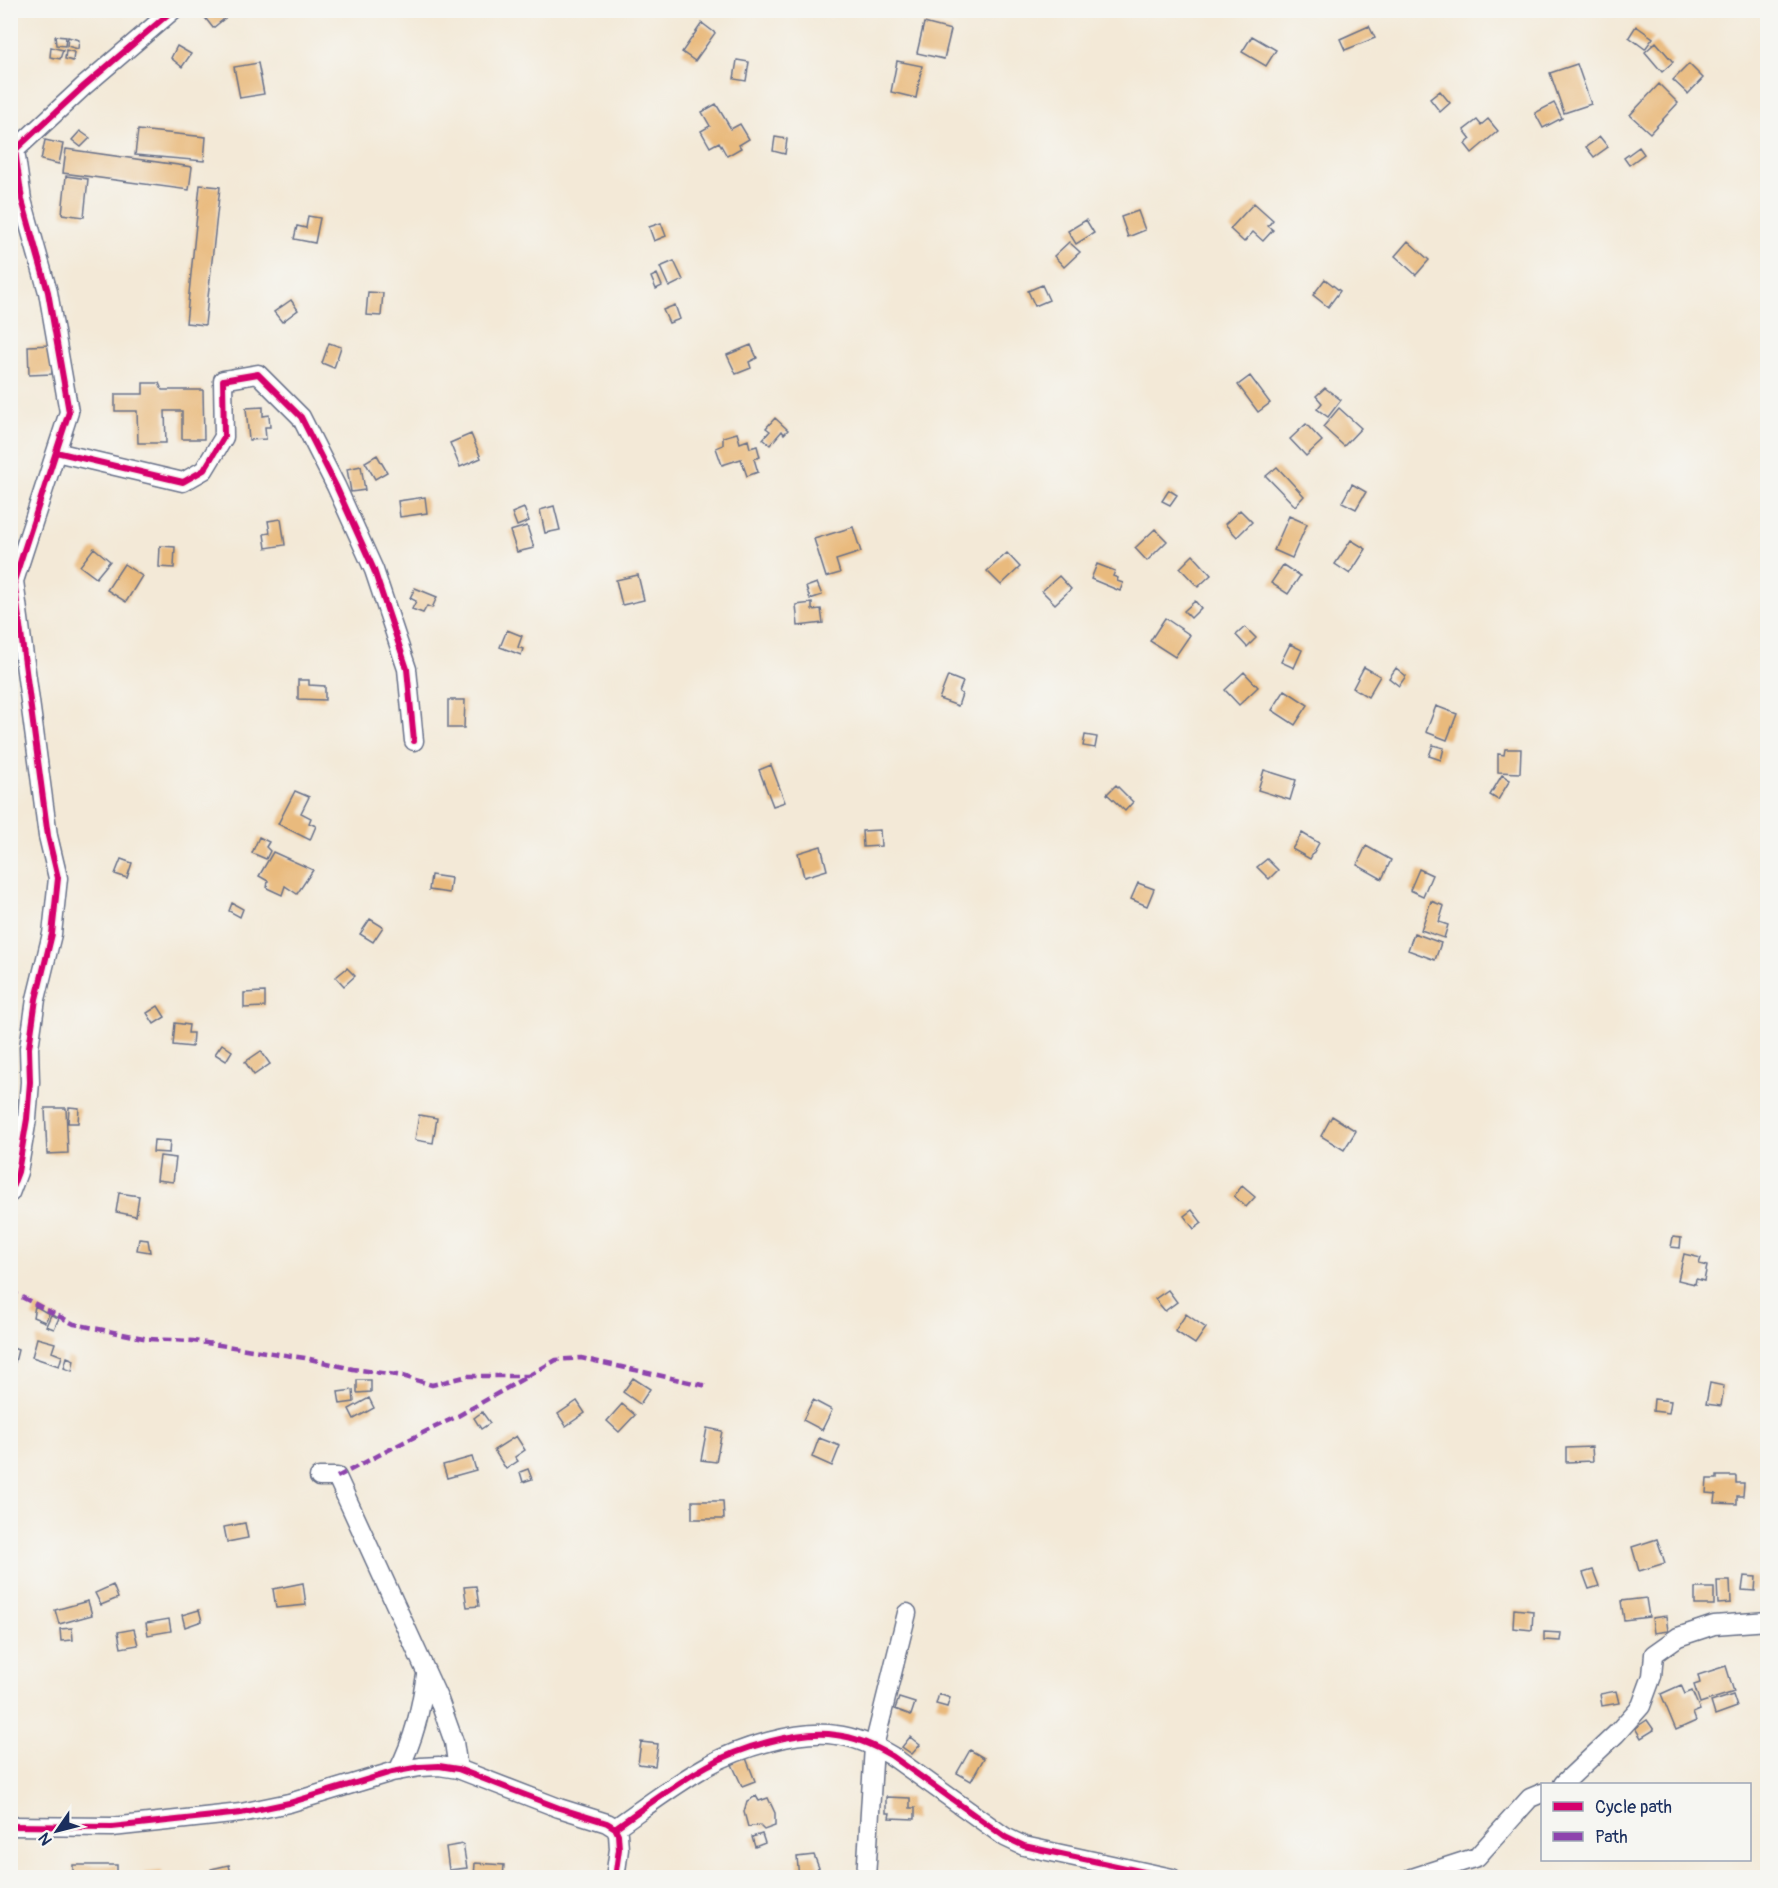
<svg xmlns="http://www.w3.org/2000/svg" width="1778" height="1888" font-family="Pangolin,sans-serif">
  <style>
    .building { fill: #e9ba7d }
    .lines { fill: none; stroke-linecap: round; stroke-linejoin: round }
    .street-casing { stroke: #677088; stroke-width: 21 }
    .street { stroke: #fff; stroke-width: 18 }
    .quiet { stroke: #8e44ad; stroke-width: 4.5; stroke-dasharray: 9 4.5; stroke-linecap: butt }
    .cycleway-casing { stroke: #f6f6f2; stroke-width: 10 }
    .cycleway { stroke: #d6006c; stroke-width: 6 }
  </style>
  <rect width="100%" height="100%" fill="#f6f6f2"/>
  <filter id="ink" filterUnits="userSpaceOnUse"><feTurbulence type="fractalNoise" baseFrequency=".0167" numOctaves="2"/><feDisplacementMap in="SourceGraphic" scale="12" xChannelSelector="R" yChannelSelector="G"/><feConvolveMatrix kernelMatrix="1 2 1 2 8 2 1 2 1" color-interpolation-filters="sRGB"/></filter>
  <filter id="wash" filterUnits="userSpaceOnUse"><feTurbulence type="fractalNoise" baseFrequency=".008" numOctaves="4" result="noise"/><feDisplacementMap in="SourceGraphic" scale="24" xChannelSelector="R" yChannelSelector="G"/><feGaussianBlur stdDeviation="1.35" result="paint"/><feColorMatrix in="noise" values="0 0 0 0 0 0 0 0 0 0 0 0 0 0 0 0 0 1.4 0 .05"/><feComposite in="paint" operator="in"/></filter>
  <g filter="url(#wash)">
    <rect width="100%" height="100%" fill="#f3e9d7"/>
    <g id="blocks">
      <!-- building -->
      <path class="building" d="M209,10H235L213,28L203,15Z
        M702,23L715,33L695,61L682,52Z
        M924,23L951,30L944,59L917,53Z
        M1369,26L1375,38L1345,50L1340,39Z
        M1636,26L1653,38L1645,49L1629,37Z
        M55,36L66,37L65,46L56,45Z
        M1252,36L1276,50L1266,66L1242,52Z
        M68,37L79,40L78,49L67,46Z
        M1656,42L1673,62L1662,72L1645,52Z
        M177,46L191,54L182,67L171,58Z
        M51,47L63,50L60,59L50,57Z
        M66,50L74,52L73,61L65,59Z
        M737,60L749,62L746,81L734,79Z
        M897,61L922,66L916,98L891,92Z
        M258,63L264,94L240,98L234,67Z
        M1577,64L1591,104L1564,113L1550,73Z
        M1689,64L1703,78L1688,94L1673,80Z
        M1659,84L1678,103L1650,133L1630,115Z
        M1440,91L1450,103L1440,112L1430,99Z
        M1554,103L1562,118L1543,128L1535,113Z
        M716,104L731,129L740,124L749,139L739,145L741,148L727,156L719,142L710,147L701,131L710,126L702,112Z
        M1488,119L1498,131L1472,153L1465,144L1471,139L1464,130L1477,120L1481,125Z
        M138,130L206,137L204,161L135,155Z
        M80,131L90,138L81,147L72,140Z
        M775,137L787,139L785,154L773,151Z
        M1600,137L1608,147L1594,157L1586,147Z
        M45,140L63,144L59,164L41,160Z
        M1639,147L1644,154L1629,165L1624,158Z
        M66,149L192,167L189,190L63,173Z
        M66,176L88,179L84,217L62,214Z
        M200,185L220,187L205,325L186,323Z
        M1254,203L1273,220L1268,226L1273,230L1263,241L1253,232L1244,242L1230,229Z
        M1138,211L1145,230L1128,237L1121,217Z
        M308,216L320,218L315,243L294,239L297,226L306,228Z
        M1086,220L1094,233L1076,244L1068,231Z
        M661,223L666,236L654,241L649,227Z
        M1408,241L1429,260L1416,275L1395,256Z
        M1069,242L1080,252L1064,267L1054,256Z
        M674,261L683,280L669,287L660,267Z
        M657,274L662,286L656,289L651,277Z
        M1325,279L1340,291L1328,307L1313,295Z
        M1042,285L1049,300L1035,306L1028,291Z
        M368,292L383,293L381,316L366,315Z
        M291,300L298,310L282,322L274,312Z
        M675,305L680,319L669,323L663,310Z
        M329,343L341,347L334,368L322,363Z
        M51,345L52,374L29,375L28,346Z
        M751,345L757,358L749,362L751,368L736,374L727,355Z
        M1250,376L1270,403L1258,412L1238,385Z
        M143,383H159L162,390H203L204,439H182V411H165L166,443H138L137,411H115V394H143Z
        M1325,388L1341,400L1328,417L1317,409L1322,403L1316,396Z
        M263,407V416L269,415L270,427H265L266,439L249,440L246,408Z
        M1339,408L1361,428L1344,446L1323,427Z
        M775,418L788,430L784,434L782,431L770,445L763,439L770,431L766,428Z
        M1306,424L1322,441L1306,456L1290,439Z
        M737,433L740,443L748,440L750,448L757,446L760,457L754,459L758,472L747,476L741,459L722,465L716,448L723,445V437Z
        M471,434L481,458L460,467L450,443Z
        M377,455L387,472L375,479L365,462Z
        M361,466L365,490L351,492L347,469Z
        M1277,467L1304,496L1295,506L1266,476Z
        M1352,484L1366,492L1356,509L1342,502Z
        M1169,490L1177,495L1170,505L1162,501Z
        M425,497L427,513L400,517L398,501Z
        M554,506L560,530L545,533L540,510Z
        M524,508L529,521L517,526L512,513Z
        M1240,510L1252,522L1237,537L1225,524Z
        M1289,516L1307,524L1292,558L1274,550Z
        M281,519L285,545L266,548L264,534L270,533L268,521Z
        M527,526L534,548L517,552L510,531Z
        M853,527L861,552L836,560L840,573L826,577L814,539Z
        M1155,529L1167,541L1147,561L1135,548Z
        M1351,540L1366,549L1350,574L1335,564Z
        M160,546L175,547L174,568L159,567Z
        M94,548L110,561L96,578L80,566Z
        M1007,553L1020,567L1001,585L987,571Z
        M1193,555L1211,575L1198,587L1180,568Z
        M124,564L142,576L126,602L107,590Z
        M1097,564L1115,571L1113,576L1118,578L1117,581L1123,583L1120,591L1091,579Z
        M1283,565L1300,576L1288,594L1271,583Z
        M638,575L644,600L622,605L616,580Z
        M1059,576L1071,589L1055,604L1042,591Z
        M817,583L822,595L810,599L806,587Z
        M415,588L437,597L432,608L427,606L423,613L412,609L416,601L410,598Z
        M1195,601L1201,608L1191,618L1184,611Z
        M812,603V610L821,609L823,623L798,626L796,605Z
        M1165,618L1190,635L1175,657L1150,641Z
        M1245,627L1256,638L1247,647L1236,635Z
        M507,630L522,636L518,647L523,649L521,655L500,647Z
        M1290,644L1302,650L1294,668L1281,662Z
        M1364,667L1380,676L1368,697L1353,688Z
        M1396,668L1406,676L1399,686L1389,678Z
        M1244,672L1258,687L1239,705L1225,690Z
        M948,676L963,682L959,692L962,694L958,706L939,699Z
        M298,680H309V685L325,686V700L298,699Z
        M1285,690L1308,705L1295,725L1272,710Z
        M448,700H465L464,728H448Z
        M1436,706L1457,714L1447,740L1426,732Z
        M1085,735L1097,737L1095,748L1083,746Z
        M1433,745L1444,748L1441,760L1429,756Z
        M1505,749H1521L1520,773L1498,772V754L1504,755Z
        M771,765L785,802L773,806L759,770Z
        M1264,770L1296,780L1290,800L1258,790Z
        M1502,775L1510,780L1498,800L1490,795Z
        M1116,785L1133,802L1125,811L1107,794Z
        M295,791L309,797L301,813L311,818L309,823L316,826L310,840L278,824Z
        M880,830L881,846L863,847L862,831Z
        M1302,833L1319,843L1310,859L1292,849Z
        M259,837L269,842L266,847L270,851L266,859L252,853Z
        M821,846L827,870L804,877L798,853Z
        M1366,846L1391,860L1382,879L1357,865Z
        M273,852L313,870L297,894L285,886L282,895L267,888L268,881L259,876Z
        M121,859L132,863L127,878L115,874Z
        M1267,859L1278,870L1269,879L1257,867Z
        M1419,869L1432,875L1423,896L1410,890Z
        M431,875L451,878L449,893L429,890Z
        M1138,883L1154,889L1147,906L1131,899Z
        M1431,901L1444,906L1439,922L1448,925L1444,938L1421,930Z
        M232,903L243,909L240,917L229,911Z
        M370,919L383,927L373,942L360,934Z
        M1414,933L1441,943L1435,960L1408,950Z
        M347,968L355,976L344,986L336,977Z
        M265,992V1007L244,1008V993Z
        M158,1006L165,1017L154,1024L147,1013Z
        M175,1023L189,1025L188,1033H193L192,1047L173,1045Z
        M222,1044L232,1051L226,1061L215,1054Z
        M261,1051L270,1064L254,1075L245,1062Z
        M69,1107L79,1108L78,1123H68Z
        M45,1108H66L68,1153L47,1154Z
        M419,1115L437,1118L433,1143L415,1140Z
        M1332,1116L1356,1131L1344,1150L1321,1136Z
        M154,1140L170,1141L169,1153L153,1152Z
        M160,1156L176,1158L173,1182L157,1180Z
        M1242,1186L1255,1197L1246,1207L1234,1196Z
        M119,1193L139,1196L136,1216L116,1212Z
        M1192,1210L1202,1223L1194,1229L1184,1216Z
        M1673,1237L1681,1238L1680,1248L1671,1247Z
        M139,1239L148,1240L150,1252L137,1250Z
        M1684,1254L1701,1258L1699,1264L1707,1266L1704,1281L1696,1279L1695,1284L1678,1280Z
        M1168,1290L1177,1302L1165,1311L1155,1299Z
        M35,1306L49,1314L45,1322L33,1317Z
        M1186,1314L1206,1328L1195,1344L1175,1331Z
        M51,1315L59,1318L54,1329L46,1326Z
        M37,1338L55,1343L52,1352L62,1356L59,1366L32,1357Z
        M10,1347L18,1350L15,1362L10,1361Z
        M67,1357L74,1360L72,1371L64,1368Z
        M633,1378L650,1389L640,1404L623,1392Z
        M357,1380H371V1392L357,1393Z
        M1710,1383L1724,1386L1721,1406L1706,1404Z
        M353,1390L354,1402L340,1404L338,1392Z
        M369,1398L374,1408L354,1419L349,1409Z
        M1654,1399L1671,1401L1669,1413L1653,1411Z
        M813,1400L832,1410L822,1430L803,1420Z
        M577,1401L585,1413L566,1426L558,1414Z
        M622,1404L635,1415L619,1432L607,1421Z
        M482,1412L490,1423L481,1429L474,1418Z
        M707,1428L722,1431L716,1462L701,1460Z
        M516,1436L525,1450L515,1457L518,1461L506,1469L494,1450Z
        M819,1438L840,1446L832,1466L812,1457Z
        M1592,1447L1593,1461L1566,1462V1448Z
        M472,1457L476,1470L447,1478L443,1465Z
        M528,1469L532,1479L523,1482L520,1472Z
        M1717,1476H1736V1483H1744L1743,1496H1737V1504L1715,1503L1716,1494L1706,1493L1707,1479H1717Z
        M692,1501H723L724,1519H692Z
        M245,1523L248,1538L227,1542L224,1527Z
        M1657,1539L1665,1563L1639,1571L1632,1547Z
        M1593,1570L1599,1586L1589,1589L1583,1573Z
        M1744,1576L1756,1577L1755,1591L1742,1590Z
        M1717,1581H1730L1731,1603L1718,1604Z
        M303,1583L306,1605L276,1608L273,1589Z
        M113,1585L118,1598L101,1605L95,1593Z
        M476,1586L479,1606L467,1607L464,1587Z
        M1695,1588H1714V1605H1695Z
        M1646,1598L1649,1617L1624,1620L1621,1601Z
        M88,1601L92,1615L59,1624L55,1610Z
        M1514,1609L1533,1611L1532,1630L1513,1628Z
        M199,1610L202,1621L185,1627L182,1615Z
        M1666,1616L1668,1631L1654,1633L1652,1618Z
        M169,1619L171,1631L148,1635L146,1623Z
        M72,1628L73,1640L61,1641L60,1629Z
        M134,1629L138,1645L121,1648L118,1632Z
        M1544,1632L1561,1633L1560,1641L1544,1640Z
        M1726,1666L1734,1692L1700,1703L1694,1685L1700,1683L1698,1675Z
        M1681,1685L1685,1694L1692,1691L1700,1710L1693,1713L1696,1721L1676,1730L1661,1694Z
        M1616,1691L1619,1703L1602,1706L1600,1694Z
        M939,1694L950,1698L947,1707L936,1704Z
        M1733,1695L1737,1707L1715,1715L1711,1702Z
        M899,1698L915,1703L911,1715L895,1709Z
        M1647,1720L1654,1730L1641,1738L1635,1728Z
        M910,1737L920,1745L912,1754L902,1747Z
        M641,1742L658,1744L655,1766L638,1764Z
        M970,1750L984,1758L971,1781L957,1773Z
        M746,1758L755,1781L742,1786L731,1762Z
        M756,1796L759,1801L768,1798L775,1813V1826L764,1830L759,1825L748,1827L744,1812L747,1801Z
        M886,1797L910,1798V1808H915V1819L889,1818L890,1813H886Z
        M762,1834L765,1843L755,1847L752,1837Z
        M463,1844L467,1868L449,1870L446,1847Z
        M814,1855L819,1868L812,1873L813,1878H799L797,1857Z
        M475,1863L504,1865L503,1878H474Z
        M73,1865H117V1878H73Z
        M229,1865L232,1878H212L211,1869Z
        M162,1871V1878H145L144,1873Z
        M839,1872H855L854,1878H838Z"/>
    </g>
  </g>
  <g filter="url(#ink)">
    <use href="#blocks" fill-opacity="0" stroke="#677088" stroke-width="1.5"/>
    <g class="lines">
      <defs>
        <path id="street" d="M56,452L183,482L204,470L224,437L223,380L258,374L301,417L336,486L374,570L407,669L414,741
          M10,1193L18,1172L27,1119L30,1082L29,1048L36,999L52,934L58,878L48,836L14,581L69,412L48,292L22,200L15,150L84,86L173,10
          M319,1477H337L439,1700L454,1742L458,1769
          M398,1771C415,1737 420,1712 426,1675
          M1563,1784L1616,1734L1641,1706L1652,1676L1654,1654L1678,1637L1714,1625L1768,1621
          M10,1826L112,1827L241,1813L289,1803L392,1772L420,1767L439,1766L458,1769L559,1808L607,1823L615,1828L618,1834L619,1849L615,1878
          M615,1828C645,1807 675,1784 707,1766C738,1748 800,1729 836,1735C855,1737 875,1746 892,1756L1005,1837L1024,1846L1172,1878
          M866,1878L874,1746L907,1613
          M1412,1878L1477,1857L1530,1798L1542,1793"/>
      </defs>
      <!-- street casing -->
      <use href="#street" class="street-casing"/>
      <!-- street -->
      <use href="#street" class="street"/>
      <!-- quiet -->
      <path class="quiet" d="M10,1291L74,1324L148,1339L193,1341L305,1358L353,1369L403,1376L432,1385L468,1376H528
        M337,1477L404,1442L458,1416L556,1360L581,1358L707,1386"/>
      <defs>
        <path id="cycleway" d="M56,452L183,482L204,470L224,437L223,380L258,374L301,417L336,486L374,570L407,669L414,741
          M10,1193L18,1172L27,1119L30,1082L29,1048L36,999L52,934L58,878L48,836L14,581L69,412L48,292L22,200L15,150L84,86L173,10
          M10,1826L112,1827L241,1813L289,1803L392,1772L420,1767L439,1766L458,1769L559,1808L607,1823L615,1828L618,1834L619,1849L615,1878
          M615,1828C645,1807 675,1784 707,1766C738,1748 800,1729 836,1735C855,1737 875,1746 892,1756L1005,1837L1024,1846L1172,1878"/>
      </defs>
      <!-- cycleway casing -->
      <use href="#cycleway" class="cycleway-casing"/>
      <!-- cycleway -->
      <use href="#cycleway" class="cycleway"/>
    </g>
  </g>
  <!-- margin -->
  <rect width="1778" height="1888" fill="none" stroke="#f6f6f2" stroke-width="36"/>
  <!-- legend -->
  <rect x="1541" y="1783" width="210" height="78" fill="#f6f6f2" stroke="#9ea6b7" stroke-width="1.5"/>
  <rect x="1553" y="1802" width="30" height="9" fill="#d6006c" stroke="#9ea6b7" stroke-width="1.5"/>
  <text x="1595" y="1813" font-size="18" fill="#1b2f5e">Cycle path</text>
  <rect x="1553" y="1832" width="30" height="9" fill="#8e44ad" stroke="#9ea6b7" stroke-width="1.5"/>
  <text x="1595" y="1843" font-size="18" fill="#1b2f5e">Path</text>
  <!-- north arrow -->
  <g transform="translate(57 1831) rotate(235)" stroke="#f6f6f2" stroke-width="4.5" paint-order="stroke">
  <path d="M0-4.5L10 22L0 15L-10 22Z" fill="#1b2f5e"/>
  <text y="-9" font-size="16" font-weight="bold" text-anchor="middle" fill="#1b2f5e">N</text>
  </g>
</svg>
